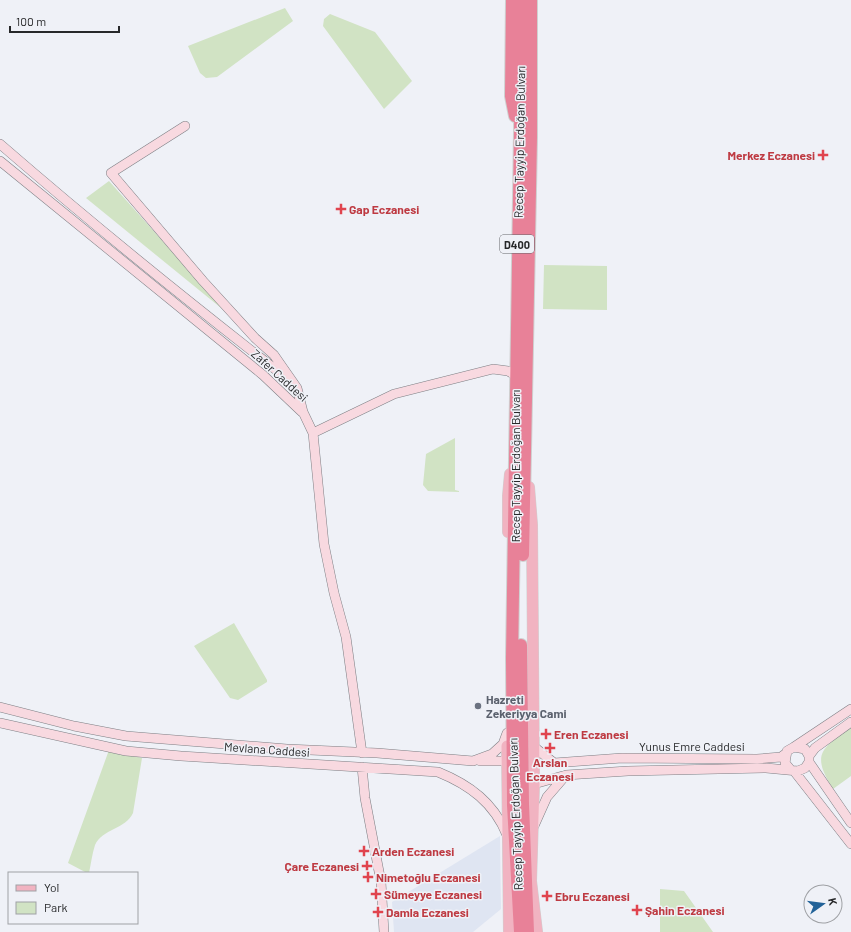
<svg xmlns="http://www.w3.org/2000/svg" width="851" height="932" font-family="Barlow,sans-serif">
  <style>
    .built { fill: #dfe5f2 }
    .green { fill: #d1e3c4 }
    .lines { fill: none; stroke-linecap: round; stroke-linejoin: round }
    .secondary-casing { stroke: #7c7f84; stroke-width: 10 }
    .primary-casing { stroke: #cfd0d0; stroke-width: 12 }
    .highway-casing { stroke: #cfd0d0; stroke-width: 14 }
    .secondary { stroke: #f8d9e0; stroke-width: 9 }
    .primary { stroke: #f1b3c1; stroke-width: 11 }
    .highway { stroke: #e88198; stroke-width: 12 }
    .health-dot { fill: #e0444e; stroke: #eff1f7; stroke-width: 1.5 }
    .worship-dot { fill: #6b7280; stroke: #eff1f7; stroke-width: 1.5 }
    .labels { text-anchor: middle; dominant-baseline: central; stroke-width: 3; stroke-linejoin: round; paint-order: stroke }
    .shield { fill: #eff1f7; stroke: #636468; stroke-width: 1 }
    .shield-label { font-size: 11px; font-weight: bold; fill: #27282a }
    .street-label { font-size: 12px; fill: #27282a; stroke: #eff1f7 }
    .health-label { font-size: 12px; font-weight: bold; fill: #be3a42; stroke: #eff1f7; text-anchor: start }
    .worship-label { font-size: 12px; font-weight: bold; fill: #5b616d; stroke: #eff1f7; text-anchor: start }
  </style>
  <rect width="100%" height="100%" fill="#eff1f7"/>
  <!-- built -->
  <path class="built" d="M500,836L501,909L473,932H394L392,902Z"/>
  <!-- green -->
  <path class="green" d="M285,8L293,21L217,77L206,78L200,73L188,46Z
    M330,14L375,32L412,81L384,109L323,26L324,19Z
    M109,181L226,312L86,198Z
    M544,265L607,266V310L543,309Z
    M455,438V490L459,491V492L428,491L423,485L426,454Z
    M234,623L267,680V682L238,700L230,698L194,646Z
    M851,727V776L833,789C811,754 821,749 851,727Z
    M109,750L142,758L133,813C126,829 102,829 95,845C92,854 91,864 89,873H87L68,863Z
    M660,889L684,891L713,932H660Z"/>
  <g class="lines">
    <defs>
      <path id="secondary" d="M185,126L111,173L203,281L255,338L274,355L297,388L303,412L313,433L324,544L334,593L346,637L362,753
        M0,144C91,223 185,299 280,373L287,381
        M0,161L263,375L302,412
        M313,433L394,394L493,369L508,371L515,375
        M0,707L74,726L126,736L287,749L377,753L473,761L492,754L503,744L507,733
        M0,723L126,751L181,756L438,772C470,785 494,803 507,835
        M533,746L554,763L622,758L757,759L781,757L785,754
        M794,747L851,709
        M809,756L815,748L851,722
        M480,761H507
        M809,762L851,823
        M362,767L365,798L381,882L384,932
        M794,771L851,844
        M534,784L566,775L628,771L766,768L798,771L805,768L809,762V756L805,749L794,747L787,751L785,763L790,769
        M534,826L547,797L566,775"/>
      <path id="primary" d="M529,487L532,525L534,784L531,881L537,932
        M508,532V496L510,474
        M507,746L509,932"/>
      <path id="highway" d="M512,0L511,96L515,116
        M523,555L531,137V0
        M521,645L523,804L528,932
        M520,932L513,805L512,658L522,0"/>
    </defs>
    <!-- secondary casing -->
    <use href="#secondary" class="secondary-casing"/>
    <!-- primary casing -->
    <use href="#primary" class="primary-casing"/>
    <!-- highway casing -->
    <use href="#highway" class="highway-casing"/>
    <!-- secondary -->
    <use href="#secondary" class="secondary"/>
    <!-- primary -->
    <use href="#primary" class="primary"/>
    <!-- highway -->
    <use href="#highway" class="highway"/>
  </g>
  <!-- markers -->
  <g class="health-dot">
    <path d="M821 149h4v4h4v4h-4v4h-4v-4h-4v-4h4z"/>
    <path d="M339 203h4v4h4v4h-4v4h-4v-4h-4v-4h4z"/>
    <path d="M544 728h4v4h4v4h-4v4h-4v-4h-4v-4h4z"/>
    <path d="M548 742h4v4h4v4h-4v4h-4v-4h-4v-4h4z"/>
    <path d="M362 845h4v4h4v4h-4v4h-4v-4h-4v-4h4z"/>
    <path d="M365 860h4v4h4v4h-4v4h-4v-4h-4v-4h4z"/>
    <path d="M366 871h4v4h4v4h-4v4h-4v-4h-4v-4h4z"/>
    <path d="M374 888h4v4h4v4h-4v4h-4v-4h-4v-4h4z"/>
    <path d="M545 890h4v4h4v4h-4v4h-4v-4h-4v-4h4z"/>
    <path d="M635 904h4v4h4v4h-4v4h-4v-4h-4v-4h4z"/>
    <path d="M376 906h4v4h4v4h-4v4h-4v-4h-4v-4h4z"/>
  </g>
  <circle class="worship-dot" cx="478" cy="706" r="4"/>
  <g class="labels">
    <!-- shield labels -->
    <rect class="shield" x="500" y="235" width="34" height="18" rx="3"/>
    <g class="shield-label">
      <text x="517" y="244">D400</text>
    </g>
    <!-- street labels -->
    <g class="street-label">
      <text transform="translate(519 142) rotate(-89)">Recep Tayyip Erdoğan Bulvarı</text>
      <text transform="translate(280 375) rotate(42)">Zafer Caddesi</text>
      <text transform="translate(515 466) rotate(-90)">Recep Tayyip Erdoğan Bulvarı</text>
      <text x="692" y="746">Yunus Emre Caddesi</text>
      <text transform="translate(267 749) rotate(4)">Mevlana Caddesi</text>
      <text transform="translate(515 814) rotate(-92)">Recep Tayyip Erdoğan Bulvarı</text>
    </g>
    <!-- health labels -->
    <g class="health-label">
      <text x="815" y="155" text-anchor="end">Merkez Eczanesi</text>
      <text x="349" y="209">Gap Eczanesi</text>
      <text x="554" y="734">Eren Eczanesi</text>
      <text x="550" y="762" text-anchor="middle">Arslan<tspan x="550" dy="14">Eczanesi</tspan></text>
      <text x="372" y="851">Arden Eczanesi</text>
      <text x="359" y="866" text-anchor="end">Çare Eczanesi</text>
      <text x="376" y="877">Nimetoğlu Eczanesi</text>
      <text x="384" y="894">Sümeyye Eczanesi</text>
      <text x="555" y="896">Ebru Eczanesi</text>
      <text x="645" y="910">Şahin Eczanesi</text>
      <text x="386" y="912">Damla Eczanesi</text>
    </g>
    <!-- worship labels -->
    <g class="worship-label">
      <text x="486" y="699">Hazreti<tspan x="486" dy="14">Zekeriyya Cami</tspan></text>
    </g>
  </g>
  <!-- legend -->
  <rect x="8" y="872" width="130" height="52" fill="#eff1f7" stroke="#9fa1a5"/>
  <rect x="16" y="885" width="20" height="6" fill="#f1b3c1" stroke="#9fa1a5"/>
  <text x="44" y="892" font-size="12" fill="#27282a">Yol</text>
  <rect x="16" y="902" width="20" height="12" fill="#d1e3c4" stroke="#9fa1a5"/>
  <text x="44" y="912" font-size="12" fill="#27282a">Park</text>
  <!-- north arrow -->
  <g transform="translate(823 904) rotate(76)"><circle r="19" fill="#eff1f7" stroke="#9fa1a5"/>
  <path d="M0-3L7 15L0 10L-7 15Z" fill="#226298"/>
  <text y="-6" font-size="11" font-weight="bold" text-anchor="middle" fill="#27282a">K</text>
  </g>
  <!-- scale -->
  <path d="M10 26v6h109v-6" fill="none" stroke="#27282a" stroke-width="2"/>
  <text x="16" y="26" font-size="12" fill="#27282a" stroke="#eff1f7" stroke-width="3" paint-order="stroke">100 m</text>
</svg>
